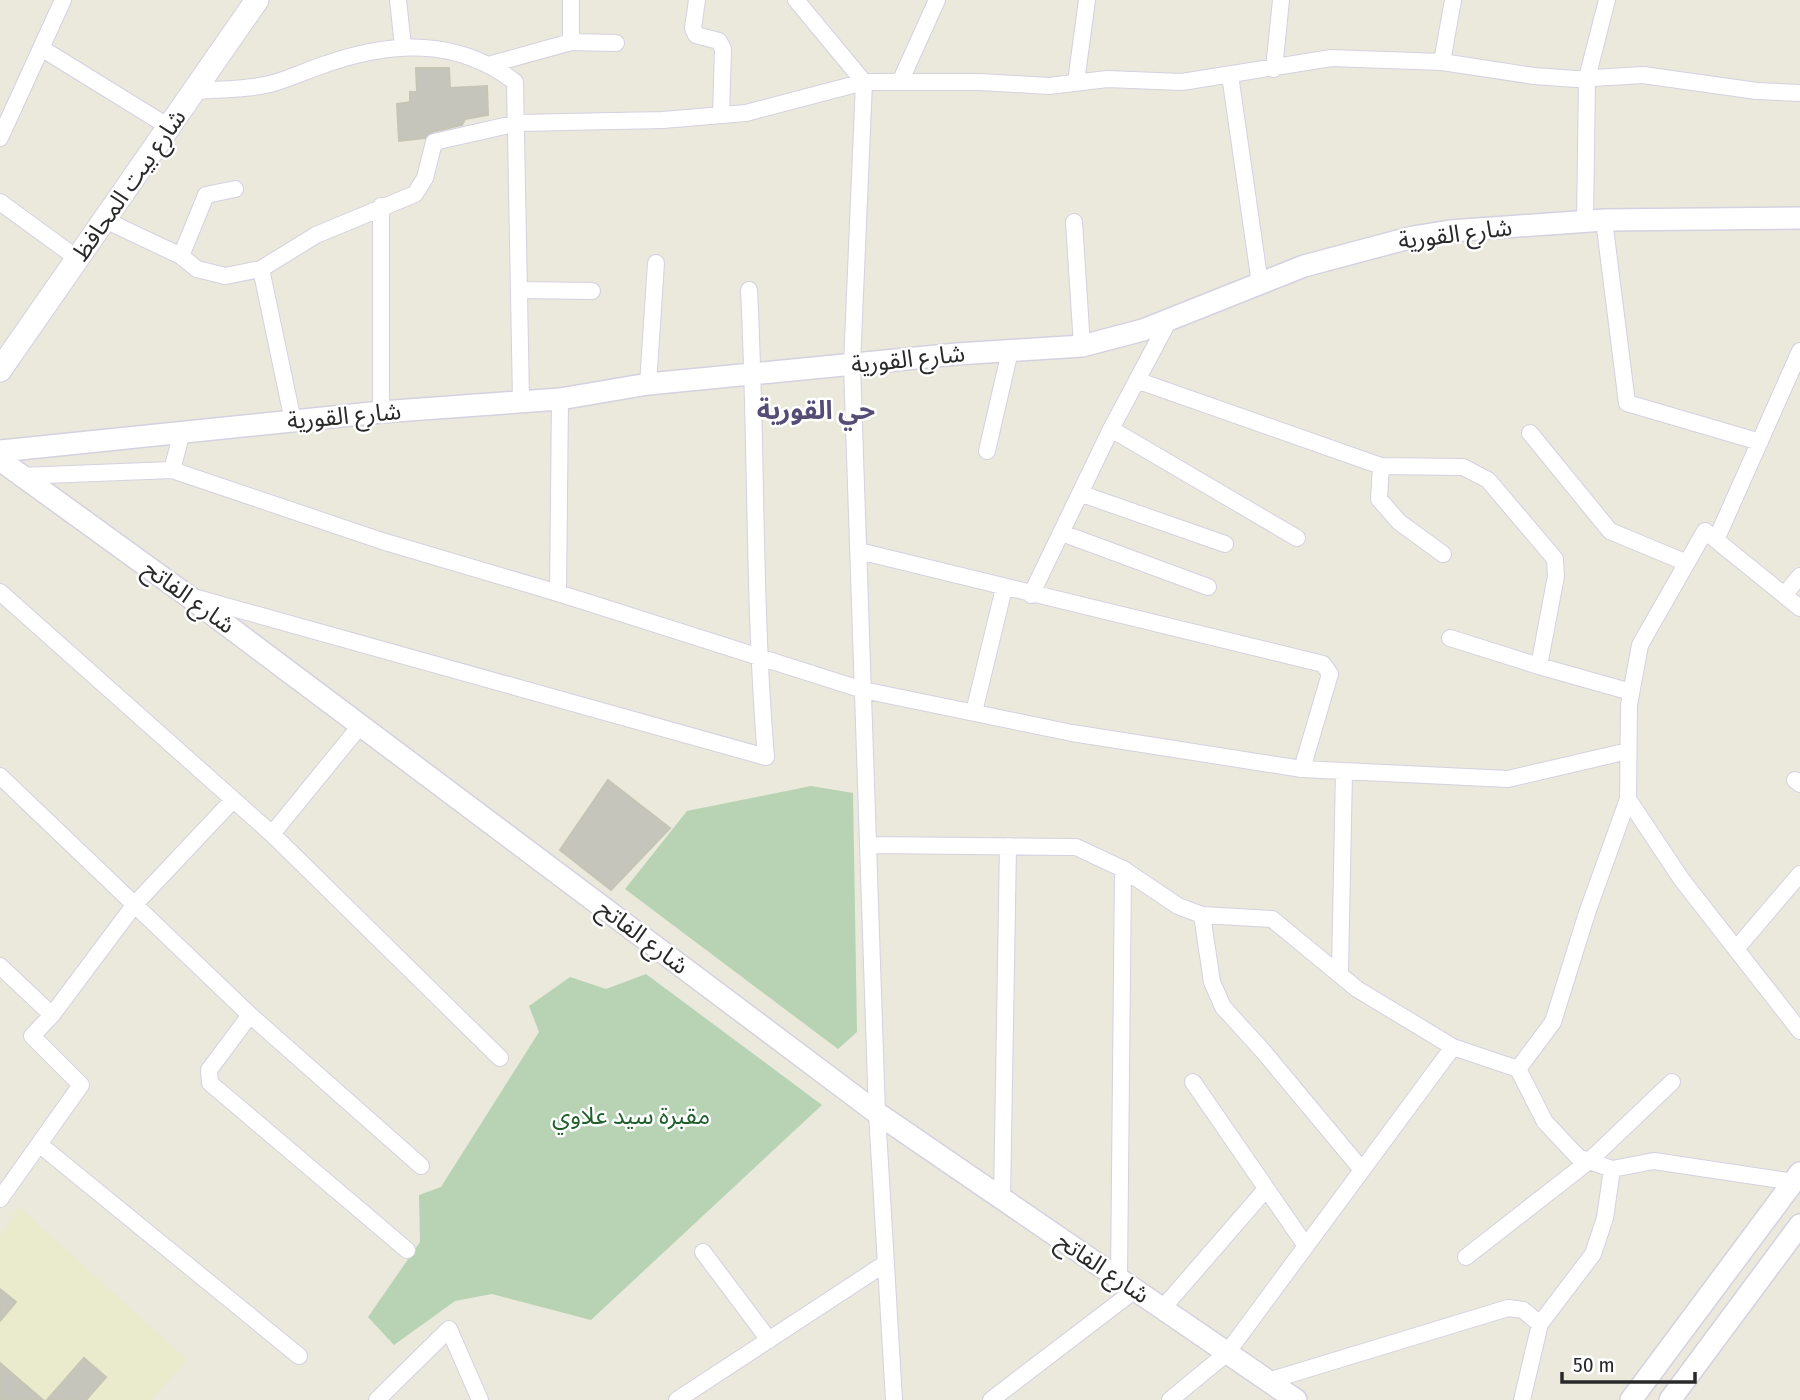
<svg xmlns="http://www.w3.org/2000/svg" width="1800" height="1400" font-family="'Fira Sans Condensed','Noto Sans Arabic',sans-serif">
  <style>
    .education { fill: #e9ebcc }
    .cemetery { fill: #b7d3b4 }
    .building { fill: #c5c5bb; stroke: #c5c5b5; stroke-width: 2 }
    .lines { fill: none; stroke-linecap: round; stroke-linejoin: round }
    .minor-casing { stroke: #d4d1e1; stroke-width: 18 }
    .tertiary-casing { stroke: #d4d1e1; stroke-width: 24 }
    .secondary-casing { stroke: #d4d1e1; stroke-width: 25 }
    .minor { stroke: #fff; stroke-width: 16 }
    .tertiary { stroke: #fff; stroke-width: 21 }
    .secondary { stroke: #fff; stroke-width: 23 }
    .labels { text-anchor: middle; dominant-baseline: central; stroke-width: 5; stroke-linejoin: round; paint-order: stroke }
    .street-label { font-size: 24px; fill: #292929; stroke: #fff }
    .park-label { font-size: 24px; fill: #1f602a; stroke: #fff }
    .neighbourhood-label { font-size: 26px; font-weight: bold; fill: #554d76; stroke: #fff }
  </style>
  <rect width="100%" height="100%" fill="#eae9db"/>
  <!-- education -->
  <path class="education" d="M19,1207L187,1360L151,1400H0V1235Z"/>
  <!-- cemetery -->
  <path class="cemetery" d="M811,786L853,793L857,1032L838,1049L625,889L687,811Z
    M646,974L822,1105L591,1320L492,1294L455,1301L394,1345L368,1317L420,1242L419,1195L441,1187L539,1032L529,1006L570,977L606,989Z"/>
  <!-- building -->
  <path class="building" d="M416,68H449L450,88L487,86L488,115L465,119L462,125L432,132L425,138L399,141L397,104L410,102V92H417Z
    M608,780L670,828L611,890L560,850Z
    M0,1289L16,1302L0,1321Z
    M84,1358L106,1377L86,1400H47Z
    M0,1363L43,1400H0Z"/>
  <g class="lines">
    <defs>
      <path id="minor" d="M398,0L403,46
        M571,0V42
        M697,0L693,28L696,35L719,41L723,49L721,115
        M796,0L864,82L852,365L877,1113L894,1400
        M41,48L169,127
        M1442,62L1534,76L1576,79L1643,75L1757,91L1800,93
        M492,64L571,42L616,43
        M1274,69L1281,0
        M1230,75L1260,284
        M900,82L937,0
        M1076,82L1087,0
        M194,91C219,89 246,90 270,84C290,79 307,70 326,64C393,41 457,38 515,82L521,400
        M0,138L63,0
        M0,202L78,259
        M381,206V412
        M105,220L181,256L197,269L225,276L261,269L316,235L415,194L425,178L434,142L518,123L663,120L746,113L864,82H980L1049,86L1107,79L1182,82L1331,58L1442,62L1453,0
        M1604,220L1627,403L1760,442
        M1585,221L1587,78L1607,0
        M1074,222L1082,346
        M181,256L206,195L235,189
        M261,269L293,421
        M520,290L592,291
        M1139,381L1381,466L1463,467L1488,480L1555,559L1556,576L1539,666L1631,692
        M648,384L656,263
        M1111,429L1297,538
        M1530,433L1610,531L1687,563
        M987,451L1010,351
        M1381,466L1379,499L1399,522L1443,554
        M172,470L182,432
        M20,476L172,470L382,541L558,593L863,690L1072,733L1302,769L1508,779L1628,751
        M1082,494L1225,544
        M1062,533L1208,587
        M1716,540L1800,351
        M859,551L1323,664L1330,674L1302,769
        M0,592L272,834L500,1058
        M558,593L560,399
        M1031,595L1111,429L1169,320
        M1784,595L1800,576
        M197,598L766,757C753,602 757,446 749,290
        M1450,638L1539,666
        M974,712L1004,588
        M0,776L250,1015L421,1166
        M1795,780L1800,784
        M1628,799L1682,880L1800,1031
        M272,834L360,726
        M869,845L1076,847L1123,869L1178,906L1202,915L1272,919L1357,989L1453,1047L1518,1069
        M1202,915L1212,982L1223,1007L1263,1051L1362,1170
        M1736,949L1800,874
        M0,966L52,1015
        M1340,971L1344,771
        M250,1015L209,1070L210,1083L407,1250
        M1193,1082L1306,1246
        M39,1144L299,1356
        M1794,1182L1654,1161L1612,1169L1578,1157L1545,1122L1518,1069L1553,1022L1587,913L1628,799L1629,705L1640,645L1705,531L1800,608
        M0,1199L81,1085L32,1036L52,1015L135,904L233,800
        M1002,1199L1008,846
        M703,1252L769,1340
        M1466,1257L1589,1161L1672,1082
        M1119,1279L1123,869
        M1162,1309L1266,1189
        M1268,1381L1508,1308L1523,1310L1540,1324
        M377,1400L449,1329L480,1400
        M677,1400L886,1263
        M991,1400L1135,1290
        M1170,1400L1227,1353L1453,1047
        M1522,1400L1540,1324L1593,1254L1605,1218L1612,1169"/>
      <path id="tertiary" d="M0,451L381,412L560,399L648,384L957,354L1082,346L1143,330L1304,266L1413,237L1450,231L1604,220L1800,218
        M0,460L188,596L877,1113L1296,1400
        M1631,1400L1800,1173
        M1670,1400L1800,1225"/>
      <path id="secondary" d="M0,370L257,0"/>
    </defs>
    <!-- minor casing -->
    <use href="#minor" class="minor-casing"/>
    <!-- tertiary casing -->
    <use href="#tertiary" class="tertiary-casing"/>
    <!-- secondary casing -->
    <use href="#secondary" class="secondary-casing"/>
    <!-- minor -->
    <use href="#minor" class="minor"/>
    <!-- tertiary -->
    <use href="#tertiary" class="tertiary"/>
    <!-- secondary -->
    <use href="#secondary" class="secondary"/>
  </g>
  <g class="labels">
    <!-- street labels -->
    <g class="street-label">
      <text transform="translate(129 185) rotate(-55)">شارع بيت المحافظ</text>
      <text transform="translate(1455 234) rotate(-7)">شارع القورية</text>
      <text transform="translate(908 359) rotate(-6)">شارع القورية</text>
      <text transform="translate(344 416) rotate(-5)">شارع القورية</text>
      <text transform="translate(189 597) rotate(36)">شارع الفاتح</text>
      <text transform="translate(643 937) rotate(37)">شارع الفاتح</text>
      <text transform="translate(1103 1268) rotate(34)">شارع الفاتح</text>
    </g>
    <!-- park labels -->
    <g class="park-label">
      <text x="631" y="1116">مقبرة سيد علاوي</text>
    </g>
    <!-- neighbourhood labels -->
    <g class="neighbourhood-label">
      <text x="816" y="410">حي القورية</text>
    </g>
  </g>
  <!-- scale -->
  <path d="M1562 1372v10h133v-10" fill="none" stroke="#292929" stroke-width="3.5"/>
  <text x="1573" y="1372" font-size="21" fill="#292929" stroke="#ffffff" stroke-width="5" paint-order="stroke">50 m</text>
</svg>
